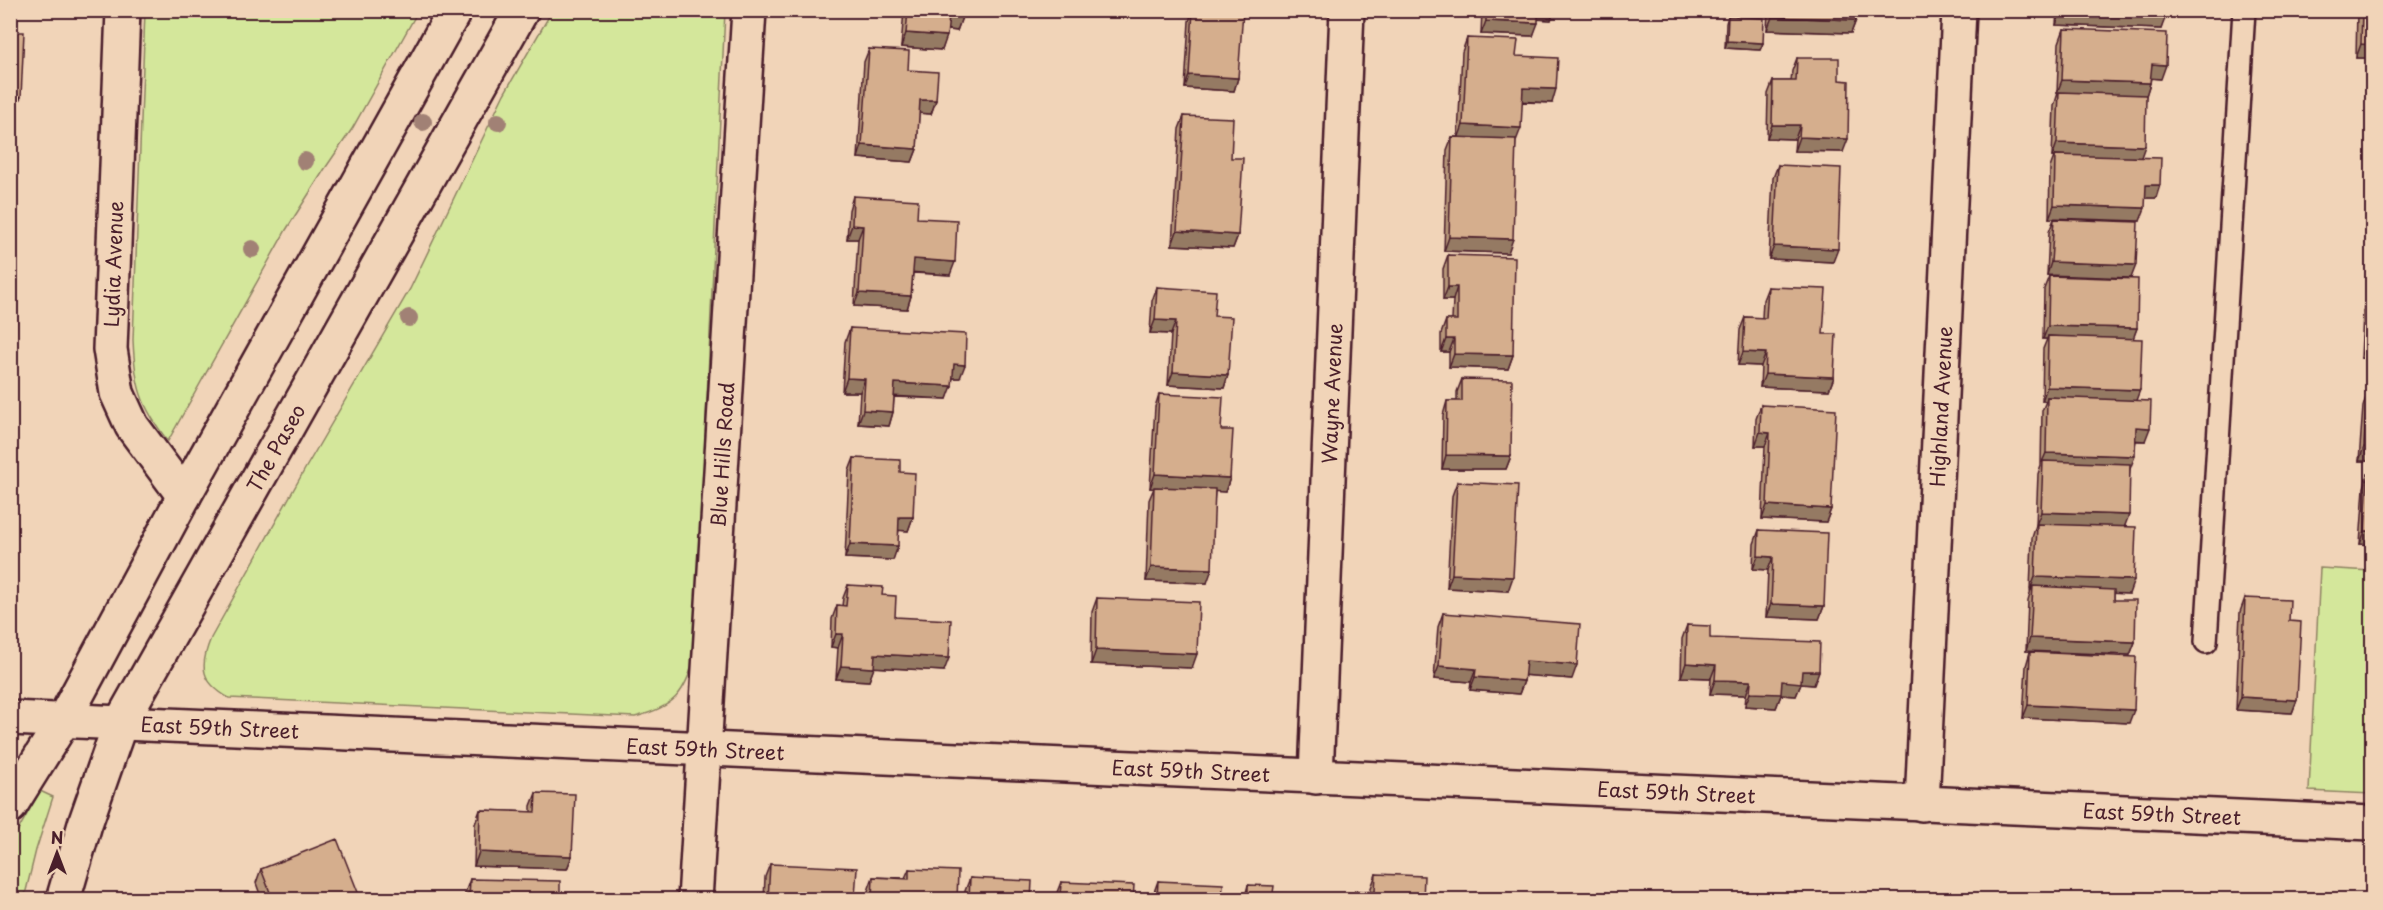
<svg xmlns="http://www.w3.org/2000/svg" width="2383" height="910" font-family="'Playpen Sans',sans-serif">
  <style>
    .green { fill: #d4e79b; stroke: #8f8363; stroke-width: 1.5 }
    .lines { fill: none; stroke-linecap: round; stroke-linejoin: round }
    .service-casing { stroke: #4a1f2b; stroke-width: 26 }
    .minor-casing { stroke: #4a1f2b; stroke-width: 38 }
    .tertiary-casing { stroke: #4a1f2b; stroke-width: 38 }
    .secondary-casing { stroke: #4a1f2b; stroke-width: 38 }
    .service { stroke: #f1d4b8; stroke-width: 21 }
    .minor { stroke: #f1d4b8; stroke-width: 33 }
    .tertiary { stroke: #f1d4b8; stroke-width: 33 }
    .secondary { stroke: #f1d4b8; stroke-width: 33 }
    .tree { fill: #a18174 }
    .wall { fill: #b79679; stroke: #4a1f2b; stroke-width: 1.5 }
    .shaded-wall { fill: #957a63; stroke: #4a1f2b; stroke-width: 1.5 }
    .building { fill: #d5ae8d; stroke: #4a1f2b; stroke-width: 1.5 }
    .labels { text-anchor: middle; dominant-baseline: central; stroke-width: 4.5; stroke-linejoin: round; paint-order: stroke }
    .street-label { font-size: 20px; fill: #4a1f2b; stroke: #f1d4b8 }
  </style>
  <rect width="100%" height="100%" fill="#f1d4b8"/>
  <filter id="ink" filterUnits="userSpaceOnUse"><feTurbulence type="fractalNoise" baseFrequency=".0167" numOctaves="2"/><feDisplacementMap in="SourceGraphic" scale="12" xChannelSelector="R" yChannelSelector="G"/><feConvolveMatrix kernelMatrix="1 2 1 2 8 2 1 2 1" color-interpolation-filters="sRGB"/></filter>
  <g filter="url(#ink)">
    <!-- green -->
    <path class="green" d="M145,11H418L352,129L324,170L286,230L168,441C140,405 135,385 133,340Z
      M552,11H725L695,656C685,694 674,707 635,717L229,698C201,682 199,667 211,638L305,469L410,289L504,94Z
      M2320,568L2372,571V794L2309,791Z
      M40,791L53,797L36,850L24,899H11V843Z"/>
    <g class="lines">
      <defs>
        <path id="service" d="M2206,642L2244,10"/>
        <g id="minor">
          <path d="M123,10L110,349L117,393L132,426L184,496"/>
          <path id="s1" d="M1316,777L1347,10"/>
          <path id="s2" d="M1922,804L1959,10"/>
          <path id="s3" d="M695,900L749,10"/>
        </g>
        <g id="tertiary">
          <path id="s4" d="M10,718L2372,823"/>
        </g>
        <g id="secondary">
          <path d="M10,806L63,721L184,496L455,10"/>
          <path id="s5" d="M63,900L85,824L120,724L522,10"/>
        </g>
      </defs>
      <!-- service casing -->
      <use href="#service" class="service-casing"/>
      <!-- minor casing -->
      <use href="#minor" class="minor-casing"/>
      <!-- tertiary casing -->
      <use href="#tertiary" class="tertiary-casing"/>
      <!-- secondary casing -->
      <use href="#secondary" class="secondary-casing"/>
      <!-- service -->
      <use href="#service" class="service"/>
      <!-- minor -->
      <use href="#minor" class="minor"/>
      <!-- tertiary -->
      <use href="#tertiary" class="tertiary"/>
      <!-- secondary -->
      <use href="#secondary" class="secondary"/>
    </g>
    <!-- trees -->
    <g class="tree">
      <circle cx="423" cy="122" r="9"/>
      <circle cx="498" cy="122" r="9"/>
      <circle cx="305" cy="161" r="9"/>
      <circle cx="252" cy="249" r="9"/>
      <circle cx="409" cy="318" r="9"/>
    </g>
    <!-- wall -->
    <path class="wall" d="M904,10H968L966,17H962L957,31L948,30L942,50L901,47Z
      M1193,10H1234L1238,78L1234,91L1185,88L1189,21Z
      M1482,10H1554L1551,20L1538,19L1533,36L1481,34Z
      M1768,10H1856V20L1851,33L1767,30Z
      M2057,10H2166L2161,29L2056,25Z
      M2357,10H2373V58H2356Z
      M1728,16L1763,43L1760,50L1725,48L1726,23Z
      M2064,29L2161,79L2151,78L2150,83L2146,95L2141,157L2156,198H2145L2140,221L2049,218L2050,168L2054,157H2052L2054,106L2058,93H2057L2059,43Z
      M1467,38L1516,56L1552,103L1522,102L1516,140L1508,253L1444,251L1447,150L1452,137H1458L1462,52Z
      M869,49L908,70L936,100L931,114L919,113L917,149L912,162L858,158L864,62Z
      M1797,58L1839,80L1843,152L1794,151L1795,139L1767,138L1768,94L1773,81H1791L1792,71Z
      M1184,116L1231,158L1238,235L1233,248L1172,245L1179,129Z
      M1778,165L1833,262L1769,259L1773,178Z
      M853,196L917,218L950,275L913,273L911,296L907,309L854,306L858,239H847L849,210Z
      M2054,219L2131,278L2047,275L2049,232Z
      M1448,255L1513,355L1508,369L1449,367V352H1441V334L1446,320H1452L1453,300H1443V269Z
      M2049,276L2137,328L2133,338L2136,400L2145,441H2136L2130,469L2125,527L2129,594L2114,593V600L2135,642L2130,655L2026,651L2028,600L2031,590H2030L2032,538L2036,525L2038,474L2041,465L2042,411L2046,401H2042L2043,349L2047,339H2043L2044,289Z
      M1157,287L1228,375L1224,388L1168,385L1171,334L1150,333L1152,301Z
      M1768,287L1823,334L1834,377L1829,390L1760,387L1761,366L1738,365L1740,330L1745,317L1762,318L1763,300Z
      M2368,298H2373V359L2361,358L2363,311Z
      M850,328L960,378H953L947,399L894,397L893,412L889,426L858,424L860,392H842L845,342Z
      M1462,379L1511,456L1506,469H1442L1443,415L1447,401H1457V392Z
      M1159,394L1221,430L1230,478L1225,492L1215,491L1207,583L1146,581L1149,500L1154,488H1150L1155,407Z
      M2367,394H2373V461H2359L2363,407Z
      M1761,405L1831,509L1826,522L1762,519L1765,446H1755L1756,419Z
      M854,458L900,472L913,517L908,531L899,530L893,560L845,558L849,471Z
      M2368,474H2373V545L2360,544L2364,488Z
      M1457,482L1508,591L1447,588L1452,496Z
      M1759,530L1824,606L1819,619L1766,617L1768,570L1753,569L1754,544Z
      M848,585L882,595L895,617L944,671L874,667L869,681L836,679L838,648L831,647L832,619L837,605L842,606L843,598Z
      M1097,598L1192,668L1091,664L1092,612Z
      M2245,598L2297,700L2292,713L2236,710L2240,612Z
      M1443,613L1572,679L1525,675L1524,681L1519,694L1470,690L1471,682L1434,679L1438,627Z
      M1687,625L1710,638L1814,685L1801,684L1796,696L1781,695L1776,708L1745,706L1746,695L1710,694L1711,678L1681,677L1682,639Z
      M2030,652L2129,723L2023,718L2026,666Z
      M536,793L572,856L567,869L474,866L475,824L480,810L531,812V806Z
      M770,864L854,900H764L765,877Z
      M261,869L361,900H262L256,883Z
      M909,869L957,900H868V891L873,877L905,878Z
      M1376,874L1423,900H1352L1355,891L1371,892V888Z
      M970,878L1031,900H965V891Z
      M470,879L560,900H465V893Z
      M1158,881L1222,900H1153V895Z
      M1061,882L1133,900H1056V895Z
      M1248,885L1273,893L1317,900H1244Z"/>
    <!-- shaded-wall -->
    <path class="shaded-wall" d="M960,10H968L966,17L958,16Z
      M1536,10H1554L1551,20L1533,19Z
      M2061,12L2166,16L2161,29L2056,25Z
      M949,16L962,17L957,31L944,29Z
      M1772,17L1856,20L1851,33L1767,30Z
      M1486,21L1538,23L1533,36L1481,34Z
      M906,33L947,36L942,50L901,47Z
      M1727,41L1763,43L1760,50L1725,48Z
      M2361,44L2373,45V58H2356Z
      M2152,64L2166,65L2161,79L2147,78Z
      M1189,75L1238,78L1234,91L1185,88Z
      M2062,80L2150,83L2146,96L2057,93Z
      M1523,88L1556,89L1552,103L1518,101Z
      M10,96L21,97L16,110H10Z
      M920,100H936L931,114L915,113Z
      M1463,125L1521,128L1516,141L1458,139Z
      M1772,125H1800L1795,139L1767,138Z
      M1799,137L1848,139L1843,152L1794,151Z
      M2057,143L2145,146L2140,160L2055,155L2054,157H2052Z
      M862,145L917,149L912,162L858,158Z
      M2146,185H2160L2156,198H2141Z
      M2054,205L2145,208L2140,221L2049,218Z
      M852,225L863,226L858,239H847Z
      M1177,231L1238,235L1233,248L1172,245Z
      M1449,237L1513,239L1508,253L1444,251Z
      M1774,246L1838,249L1833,262L1769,259Z
      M914,259L955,262L950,275L909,272Z
      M2051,262L2136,265L2131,278L2047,275Z
      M1448,287H1457L1453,300H1443Z
      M859,293L911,296L907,309L854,306Z
      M1155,320L1176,321L1171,334L1150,333Z
      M2048,326L2137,328L2132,342L2048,336L2047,339H2043Z
      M1446,339H1454L1449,352H1441Z
      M2366,345H2373V359L2361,358Z
      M1743,352L1766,353L1761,366L1738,365Z
      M1454,354L1513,355L1508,369L1449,367Z
      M10,359H15L10,372Z
      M954,364L965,365L960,378H949Z
      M1173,372L1228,375L1224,388L1168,385Z
      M1765,374L1834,377L1829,390L1760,387Z
      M847,378L865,379L860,392H842Z
      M895,383L952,386L947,399L890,396Z
      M2047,387L2140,390L2135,403L2047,397L2046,401H2042Z
      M863,410L893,412L889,426L858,424Z
      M2136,427L2150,428L2145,441L2131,440Z
      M1760,432L1770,433L1765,446H1755Z
      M2364,447L2373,448V461H2359Z
      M2046,453L2135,456L2130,469L2042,462Z
      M1446,455L1511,456L1506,469H1442Z
      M1155,474L1230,478L1225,492L1150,488Z
      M1767,505L1831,509L1826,522L1762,519Z
      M2041,512L2129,515L2124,528L2036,525Z
      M899,517H913L908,531L894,530Z
      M2365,531H2373V545L2360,544Z
      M850,544L898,546L893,560L845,558Z
      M1758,556L1773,557L1768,570L1753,569Z
      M1151,567L1212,569L1207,583L1146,581Z
      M1452,574L1513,577L1508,591L1447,588Z
      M2035,577L2134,580L2129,594L2032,590L2033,586L2030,590Z
      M1771,604L1824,606L1819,619L1766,617Z
      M836,634H843L838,648L831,647Z
      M2030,638L2135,642L2130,655L2026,651Z
      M1096,650L1197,654L1192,668L1091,664Z
      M875,654L949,658L944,671L870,667Z
      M1526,661L1577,665L1572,679L1521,675Z
      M1686,663L1716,665L1711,678L1681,677Z
      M841,666L874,668L869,681L836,679Z
      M1439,666L1476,669L1471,682L1434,679Z
      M1802,671H1819L1814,685L1801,684L1796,696L1781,695L1776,708L1745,706L1750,693L1782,681Z
      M1475,677L1524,681L1519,694L1470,690Z
      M1715,680L1751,681L1746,695L1710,694Z
      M2241,697L2297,700L2292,713L2236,710Z
      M2028,705L2134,710L2129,723L2023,718Z
      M479,852L572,856L567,869L474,866Z
      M835,896L855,897L854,900H834Z"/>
    <!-- building -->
    <path class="building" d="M908,10H962V17L949,16L947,36L906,33Z
      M1193,10L1243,11L1238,78L1189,75Z
      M1486,10H1538V23L1486,21Z
      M1772,10H1856V20L1772,17Z
      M2061,10H2166V16L2061,12Z
      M2362,10H2373V45L2361,44Z
      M1728,16L1764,18L1763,43L1727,41Z
      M2064,29L2167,33L2166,65L2152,64L2150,83L2062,80Z
      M10,32H24L21,97L10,96Z
      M1467,38L1518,40L1516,56L1558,58L1556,89L1523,88L1521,128L1463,125Z
      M869,49L909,51L908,70L938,72L936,100H920L917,149L862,145Z
      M1797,58H1839V80L1849,81L1848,139L1799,137L1800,125H1772L1773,81H1796Z
      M2059,92L2146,95L2145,146L2057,143Z
      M1184,116L1233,118L1231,158H1243L1238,235L1177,231Z
      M1452,137L1516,139L1513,239L1449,237Z
      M2055,155L2161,158L2160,185H2146L2145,208L2054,205Z
      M1778,165L1841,168L1838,249L1774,246Z
      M853,196L918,200L917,218L957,220L955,262L914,259L911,296L859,293L863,226L852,225Z
      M2054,219L2138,222L2136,265L2051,262Z
      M1448,255L1515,257L1513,355L1454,354V339H1446V320H1457V287H1448Z
      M2049,276L2138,279L2137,328L2048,326Z
      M1157,287L1216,291L1214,316L1232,317L1228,375L1173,372L1176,321L1155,320Z
      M1768,287L1826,289L1823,334H1836L1834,377L1765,374L1766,353L1743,352L1745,317L1766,318Z
      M2368,298H2373V345H2366Z
      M10,304H17L15,359H10Z
      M850,328L966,334L965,365L954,364L952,386L895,383L893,412L863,410L865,379L847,378Z
      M2048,336L2142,339L2140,390L2047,387Z
      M1462,379L1512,380L1511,456L1446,455L1447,401H1462Z
      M1159,394L1223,397L1221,430H1233L1230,478L1155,474Z
      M2367,394H2373V448L2364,447Z
      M2047,397L2151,401L2150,428L2136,427L2135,456L2046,453Z
      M1761,405L1836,409L1831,509L1767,505L1770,433L1760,432Z
      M854,458L900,460V472L915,473L913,517H899L898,546L850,544Z
      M2043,461L2130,464L2129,515L2041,512Z
      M2368,474H2373V531H2365Z
      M1457,482L1518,485L1513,577L1452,574Z
      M1154,487L1215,489L1212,569L1151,567Z
      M2037,524L2136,527L2134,580L2035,577Z
      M1759,530L1827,533L1824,606L1771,604L1773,557L1758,556Z
      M848,585L883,587L882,595L896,596L895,617L951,620L949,658L875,654L874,668L841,666L843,634H836L837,605L846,606Z
      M2033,586L2114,590V600H2136L2135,642L2030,638Z
      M1097,598L1199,602L1197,654L1096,650Z
      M2245,598L2290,600L2289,621L2301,622L2297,700L2241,697Z
      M1443,613L1580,624L1577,665L1526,661L1524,681L1475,677L1476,669L1439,666Z
      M1687,625L1710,626V638L1820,642L1819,671H1802L1801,683L1782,681L1781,694L1750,693L1751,681L1715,680L1716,665L1686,663Z
      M2030,652L2136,657L2134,710L2028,705Z
      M536,793L575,794L572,856L479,852L480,810L535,812Z
      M337,839L361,900H273L261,869Z
      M770,864L857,868L855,897L835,896V900H768Z
      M909,869L958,871L957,900H872L873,877L909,879Z
      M1376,874L1424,876L1423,900H1354L1355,891L1375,892Z
      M970,878L1032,881L1031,900H969Z
      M470,879L560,881V900H469Z
      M1158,881L1223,884L1222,900H1157Z
      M1061,882L1134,885L1133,900H1060Z
      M1248,885L1274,886L1273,893L1317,895V900H1248Z
      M1481,896L1542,899V900H1481Z"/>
  </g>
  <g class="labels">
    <!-- street labels -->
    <g class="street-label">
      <text transform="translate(113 264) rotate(-88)">Lydia Avenue</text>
      <text stroke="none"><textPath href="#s1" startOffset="384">Wayne Avenue</textPath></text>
      <text stroke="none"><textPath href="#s2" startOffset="398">Highland Avenue</textPath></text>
      <text stroke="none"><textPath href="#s5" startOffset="502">The Paseo</textPath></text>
      <text stroke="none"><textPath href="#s3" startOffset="446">Blue Hills Road</textPath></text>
      <text stroke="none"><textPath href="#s4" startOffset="210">East 59th Street</textPath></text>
      <text stroke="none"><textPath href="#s4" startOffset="696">East 59th Street</textPath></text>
      <text stroke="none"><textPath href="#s4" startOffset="1182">East 59th Street</textPath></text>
      <text stroke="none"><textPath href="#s4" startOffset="1668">East 59th Street</textPath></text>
      <text stroke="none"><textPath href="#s4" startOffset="2154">East 59th Street</textPath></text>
    </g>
  </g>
  <!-- margin -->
  <rect width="2383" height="910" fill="none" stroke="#f1d4b8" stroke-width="36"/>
  <rect x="18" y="18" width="2347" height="874" fill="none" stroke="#4a1f2b" stroke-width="2" filter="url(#ink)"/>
  <!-- north arrow -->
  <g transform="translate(57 853)" stroke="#f1d4b8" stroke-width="4.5" paint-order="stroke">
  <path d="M0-4.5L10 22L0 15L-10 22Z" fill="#4a1f2b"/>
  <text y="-9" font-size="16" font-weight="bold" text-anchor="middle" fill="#4a1f2b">N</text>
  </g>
</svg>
